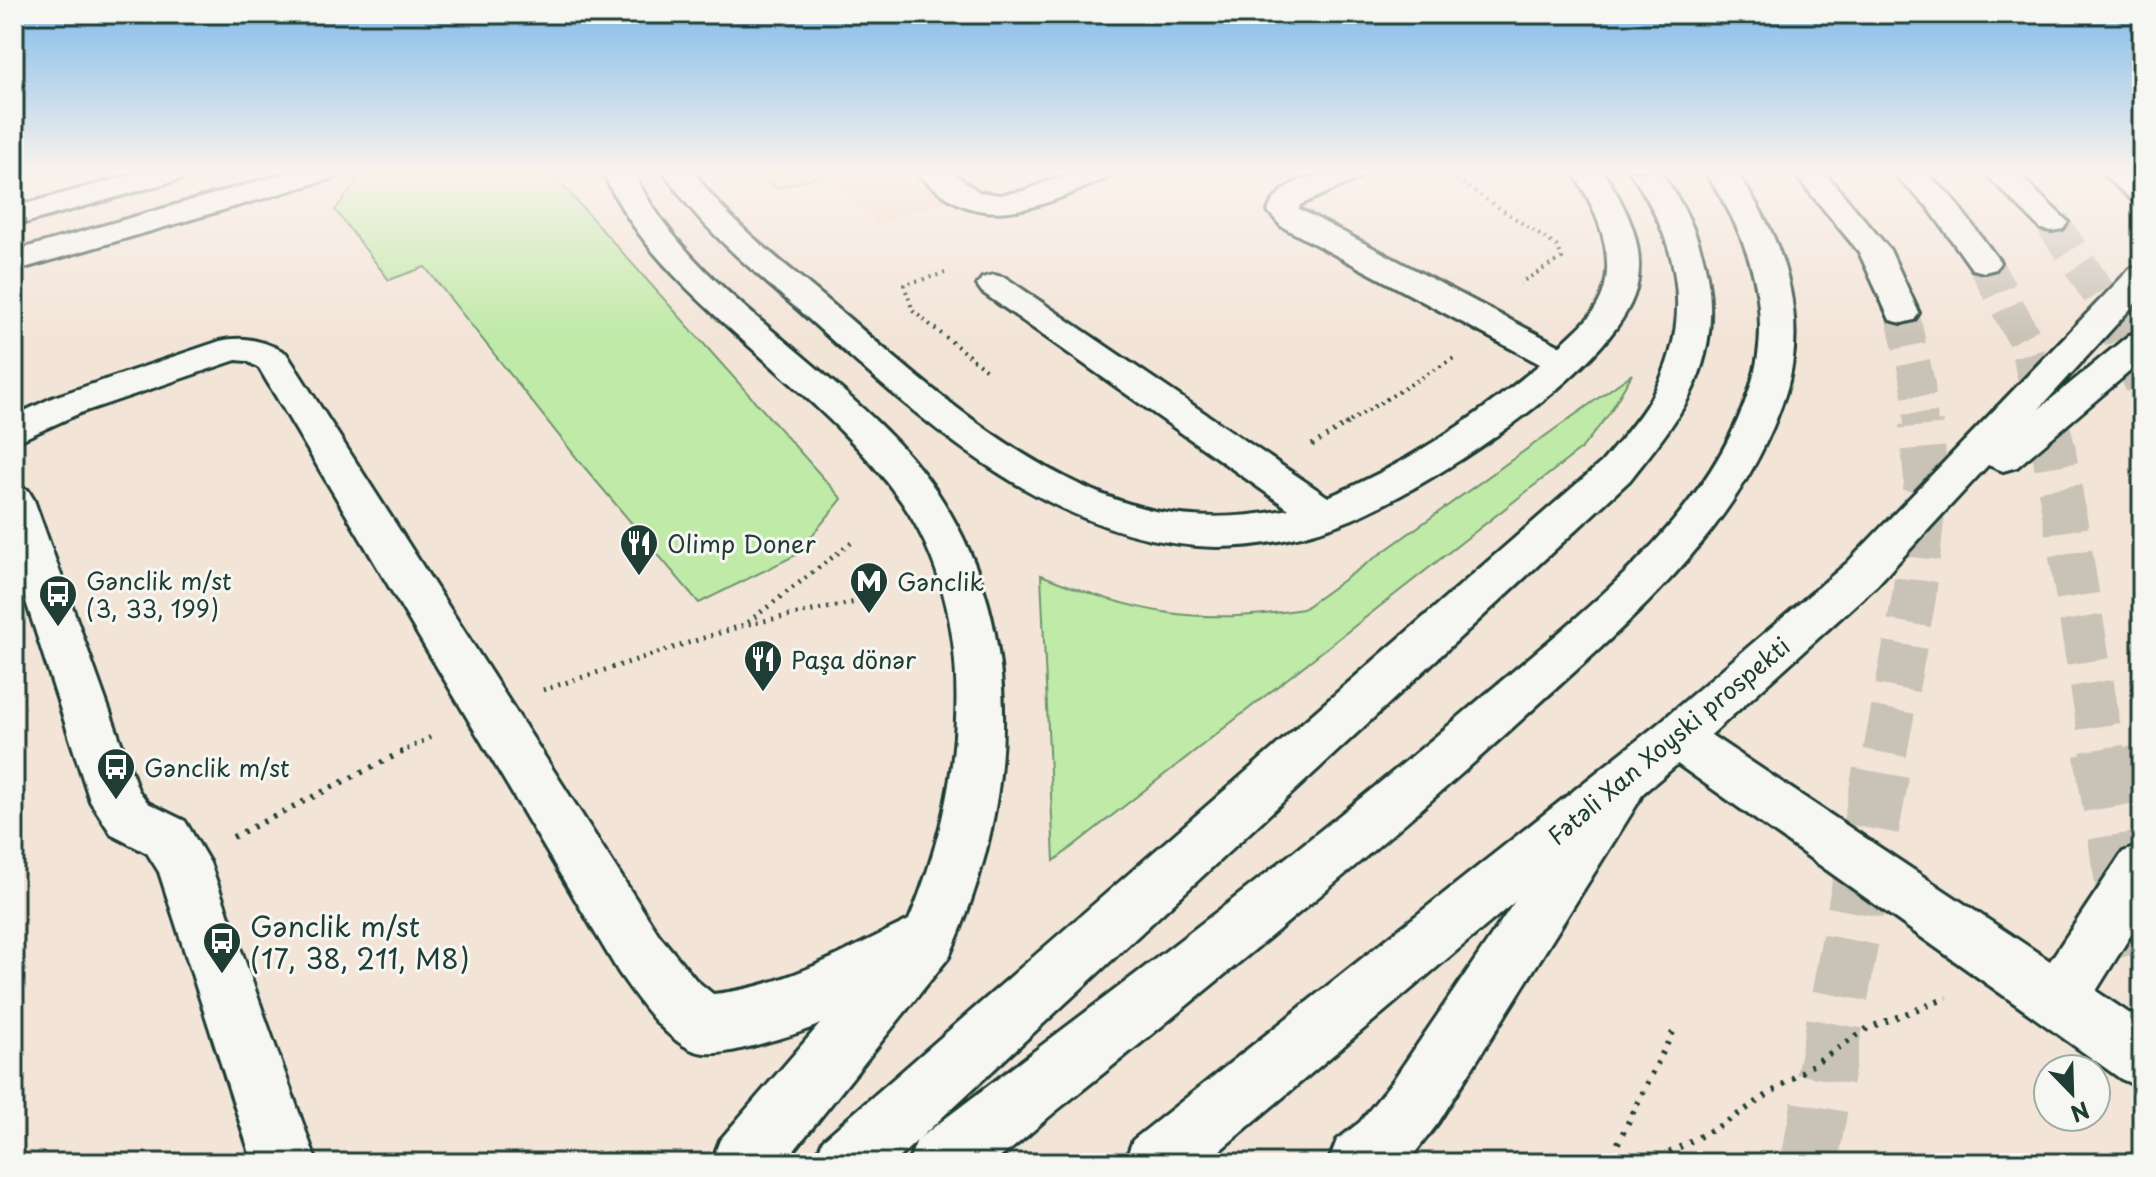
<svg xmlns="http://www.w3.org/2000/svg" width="2156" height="1177" font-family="'Playpen Sans',sans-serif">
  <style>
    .built { fill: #f1d8c6 }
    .green { fill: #bfeaa7; stroke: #6f946e; stroke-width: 2 }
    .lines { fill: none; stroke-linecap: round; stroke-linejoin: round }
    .minor-tunnel { stroke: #c9c3b7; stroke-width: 34; stroke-dasharray: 34 17; stroke-linecap: butt }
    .major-tunnel-far2 { stroke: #c9c3b7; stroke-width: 34; stroke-dasharray: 34 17; stroke-linecap: butt }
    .major-tunnel-far1 { stroke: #c9c3b7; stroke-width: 44; stroke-dasharray: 44 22; stroke-linecap: butt }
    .major-tunnel { stroke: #c9c3b7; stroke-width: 57; stroke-dasharray: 57 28; stroke-linecap: butt }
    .minor-casing { stroke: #1f3d34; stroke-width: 6 }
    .major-casing { stroke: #1f3d34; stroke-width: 6 }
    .path-far2 { stroke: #1f3d34; stroke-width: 4; stroke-dasharray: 2 5; stroke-linecap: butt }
    .path-far1 { stroke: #1f3d34; stroke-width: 5; stroke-dasharray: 2 6; stroke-linecap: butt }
    .path { stroke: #1f3d34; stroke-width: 6; stroke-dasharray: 3 8; stroke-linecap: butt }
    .minor { fill: #f6f6f2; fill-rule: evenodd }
    .major { fill: #f6f6f2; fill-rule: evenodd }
    .labels { text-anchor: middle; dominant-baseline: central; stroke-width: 6; stroke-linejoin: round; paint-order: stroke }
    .poi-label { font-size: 24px; fill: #1f3d34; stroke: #f6f6f2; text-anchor: start }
    .street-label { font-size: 24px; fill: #1f3d34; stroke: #f6f6f2 }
    .near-poi-label { font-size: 28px; fill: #1f3d34; stroke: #f6f6f2; text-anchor: start }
  </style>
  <rect width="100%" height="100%" fill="#f3e4d8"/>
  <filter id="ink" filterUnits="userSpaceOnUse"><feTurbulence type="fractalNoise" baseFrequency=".0125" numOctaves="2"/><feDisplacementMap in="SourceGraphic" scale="16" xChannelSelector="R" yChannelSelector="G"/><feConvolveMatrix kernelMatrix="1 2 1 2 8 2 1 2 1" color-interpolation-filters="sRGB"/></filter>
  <g filter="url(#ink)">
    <!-- built -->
    <path class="built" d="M829,172H1028L875,225Z"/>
    <!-- green -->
    <path class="green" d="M364,172H556V178L842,499L796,555L699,603L580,462L425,267L389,280L335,210Z
      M746,172H834L778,188Z
      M1632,374L1609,414L1581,449L1054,861L1041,575C1139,614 1198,626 1303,609Z"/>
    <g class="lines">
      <!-- minor-tunnel -->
      <path class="minor-tunnel" d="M2052,222L2103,300L2142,385"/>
      <!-- major-tunnel-far2 -->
      <path class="major-tunnel-far2" d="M1984,262L2025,340L2047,425
        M1902,313L1918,384L1921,425"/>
      <!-- major-tunnel-far1 -->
      <path class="major-tunnel-far1" d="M2047,423L2054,452L2103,753
        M1885,753L1914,597L1926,481L1921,423"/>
      <!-- major-tunnel -->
      <path class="major-tunnel" d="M2102,751L2125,890L2142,952
        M1809,1163L1885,751"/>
      <defs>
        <path id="minor" d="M142,172H189L184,178L14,226V207Z
          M291,172H338L333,178L14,271V251Z
          M603,172H633C675,259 755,314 826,376C865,410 906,446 935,489C1031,631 1016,806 949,957L784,1163H711L720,1140L820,1024C801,1033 781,1038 760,1044C744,1048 722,1055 704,1053C670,1049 638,999 619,973L259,368L247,361L236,360L80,413L14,443V416L54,397L220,341C244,335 265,341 286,353L659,935L696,980L713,994C788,986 842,952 909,920C963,793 984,622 901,501C864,448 815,405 767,362C703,304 639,253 603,172Z
          M664,172H694C729,224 782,261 830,302C923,382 1033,483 1155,511C1199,520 1245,518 1289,509L982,292L977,285L982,278L994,275L1006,278L1328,497C1405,465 1476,418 1540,364L1281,226L1268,211C1281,175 1330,172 1364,172L1359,178L1300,205L1299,209L1560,346C1571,334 1586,323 1595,309C1623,266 1597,210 1573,172H1603C1626,206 1647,247 1636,289C1615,371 1418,495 1340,524C1302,538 1258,547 1217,547C1050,543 919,418 803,314C752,269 701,230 664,172Z
          M917,172H951L979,192L1000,195L1023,191L1072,172H1112L1107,178C1055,200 993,233 941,193C932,186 923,181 917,172Z
          M1630,172H1660C1709,236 1728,320 1690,395C1674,426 1651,453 1630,480L893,1163H814L823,1140L1602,462C1619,441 1638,421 1651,398C1696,319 1679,242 1630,172Z
          M1984,172H2016L2068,222L2063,229L2052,231L2041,229Z
          M14,486L28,490L34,500L138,790L148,803L185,821L210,863L317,1163H253L159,872L147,853L112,835L90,801L14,564Z
          M1676,717L1693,723L2050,961L2123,852L2142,845V917L2096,991L2142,1022V1088L2121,1079L1659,751L1651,737L1659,723Z
          M1618,769L1636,776L1644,791L1636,806L1438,1123L1407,1163H1328L1337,1140L1360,1122L1394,1079L1600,776Z"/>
        <path id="major" d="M1705,172H1735C1783,234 1810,318 1785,395C1740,533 1623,627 1520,721C1415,817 1306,908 1196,998C1150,1036 1103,1074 1056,1111C1036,1127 1016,1148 994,1161C980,1169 927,1163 908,1163L917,1140C1102,999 1290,861 1467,710C1574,618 1707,525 1751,385C1775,310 1748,234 1705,172Z
          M1793,172H1824L1890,250L1919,313L1914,320L1902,323L1890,320L1859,252Z
          M1892,172H1924L1950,195L2000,262L1996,269L1984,272L1972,269L1928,207Z
          M2100,172H2133L2142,178V202L2131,199Z
          M2142,266V296L2039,409L2129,335L2142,332V361L2017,467L2003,471L1988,465L1877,585L1693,751L1205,1163H1124L1133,1140L1659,723L1847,563L2130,269Z"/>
      </defs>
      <!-- minor casing -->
      <use href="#minor" class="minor-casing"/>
      <!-- major casing -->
      <use href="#major" class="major-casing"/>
      <!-- path-far2 -->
      <path class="path-far2" d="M1445,172L1558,247L1562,258L1520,283
        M945,273L904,285L913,311L989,372
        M1344,425L1454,358"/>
      <!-- path-far1 -->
      <path class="path-far1" d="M1312,445L1348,423
        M748,622L851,543
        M543,690L744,625L866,600
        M400,753L435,735"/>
      <!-- path -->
      <path class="path" d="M233,837L404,751
        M1608,1163L1675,1028
        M1650,1163L1725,1123L1868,1028L1947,998"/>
      <!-- minor -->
      <use href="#minor" class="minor"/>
      <!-- major -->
      <use href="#major" class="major"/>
    </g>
  </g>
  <!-- sky -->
  <linearGradient id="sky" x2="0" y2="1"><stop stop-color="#83bcea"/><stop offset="0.51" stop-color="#faf3ed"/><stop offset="1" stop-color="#faf3ed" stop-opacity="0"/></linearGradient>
  <rect width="2156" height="337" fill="url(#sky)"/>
  <!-- icons -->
  <defs>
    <symbol id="restaurant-pin" viewBox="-11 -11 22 30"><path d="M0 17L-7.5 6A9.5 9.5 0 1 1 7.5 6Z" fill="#1f3d34" stroke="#f6f6f2"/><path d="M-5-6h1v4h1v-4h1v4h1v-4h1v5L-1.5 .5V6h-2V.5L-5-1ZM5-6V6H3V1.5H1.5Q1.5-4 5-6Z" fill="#fff"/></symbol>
    <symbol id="metro-pin" viewBox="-11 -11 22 30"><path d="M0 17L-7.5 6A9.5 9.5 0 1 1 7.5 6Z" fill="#1f3d34" stroke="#f6f6f2"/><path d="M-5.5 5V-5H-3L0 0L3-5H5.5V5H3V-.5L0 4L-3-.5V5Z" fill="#fff"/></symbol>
    <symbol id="bus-pin" viewBox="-11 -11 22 30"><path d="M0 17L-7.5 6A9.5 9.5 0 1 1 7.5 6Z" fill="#1f3d34" stroke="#f6f6f2"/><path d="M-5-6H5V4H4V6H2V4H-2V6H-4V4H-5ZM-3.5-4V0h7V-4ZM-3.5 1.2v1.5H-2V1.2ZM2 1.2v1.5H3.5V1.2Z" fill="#fff"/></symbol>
  </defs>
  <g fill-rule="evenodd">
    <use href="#restaurant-pin" x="617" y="521" width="44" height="60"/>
    <use href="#metro-pin" x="847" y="559" width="44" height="60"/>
    <use href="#bus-pin" x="36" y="572" width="44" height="60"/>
    <use href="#restaurant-pin" x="741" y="637" width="44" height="60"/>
    <use href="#bus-pin" x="94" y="745" width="44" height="60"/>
    <use href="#bus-pin" x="200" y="919" width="44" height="60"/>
  </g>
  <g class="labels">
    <!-- poi labels -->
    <g class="poi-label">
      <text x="667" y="543">Olimp Doner</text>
      <text x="86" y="580">Gənclik m/st<tspan x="86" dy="28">(3, 33, 199)</tspan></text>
      <text x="897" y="581">Gənclik</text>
      <text x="791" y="659">Paşa dönər</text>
      <text x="144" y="767">Gənclik m/st</text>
    </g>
    <!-- street labels -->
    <g class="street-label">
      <text transform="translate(1668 740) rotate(-40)">Fətəli Xan Xoyski prospekti</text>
    </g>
    <!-- near-poi labels -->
    <g class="near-poi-label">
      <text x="250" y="925">Gənclik m/st<tspan x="250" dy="32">(17, 38, 211, M8)</tspan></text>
    </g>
  </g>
  <!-- margin -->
  <rect width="2156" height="1177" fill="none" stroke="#f6f6f2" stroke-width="48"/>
  <rect x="24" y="24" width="2108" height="1129" fill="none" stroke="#1f3d34" stroke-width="3" filter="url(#ink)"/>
  <!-- north arrow -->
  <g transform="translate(2072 1093) rotate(157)"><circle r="38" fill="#f6f6f2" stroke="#a0aca6" stroke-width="2"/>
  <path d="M0-6L14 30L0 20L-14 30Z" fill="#1f3d34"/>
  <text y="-12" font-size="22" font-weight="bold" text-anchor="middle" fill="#1f3d34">N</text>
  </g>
</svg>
